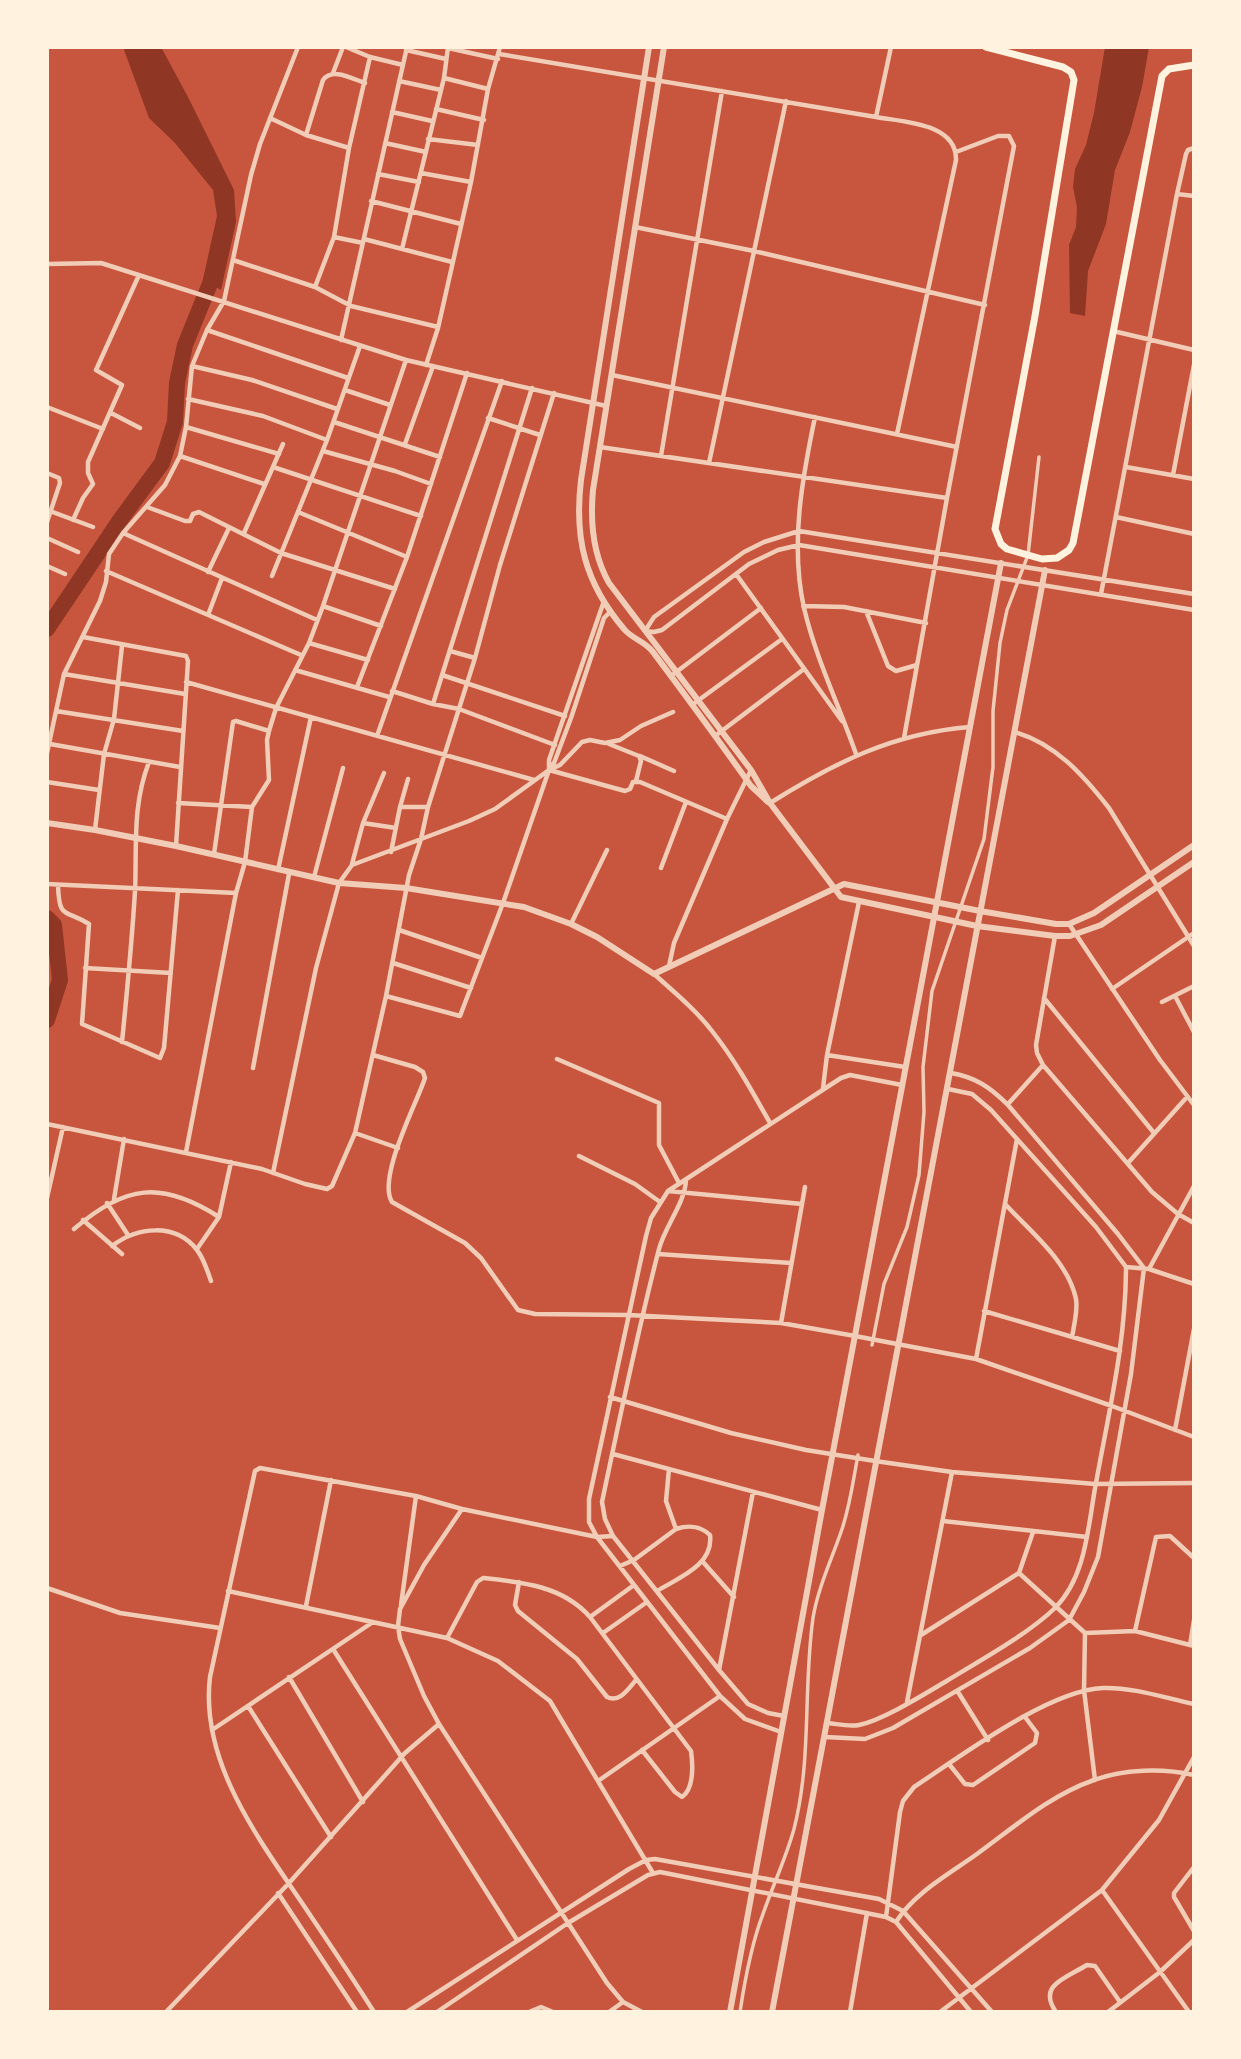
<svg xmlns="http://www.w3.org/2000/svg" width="1241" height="2059" font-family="'PT Sans Narrow',sans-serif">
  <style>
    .water { fill: #8f3625 }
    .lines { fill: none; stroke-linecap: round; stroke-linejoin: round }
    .river { stroke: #8f3625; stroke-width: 16 }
    .pedestrian { stroke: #f1ccb7; stroke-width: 3.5 }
    .minor { stroke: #f1ccb7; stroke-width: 4.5 }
    .tertiary { stroke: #f1ccb7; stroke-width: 6 }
    .secondary { stroke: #fff3e0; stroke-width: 7 }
  </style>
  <rect width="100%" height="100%" fill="#c8553d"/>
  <!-- water -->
  <path class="water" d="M123,47H161L188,97L234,190L236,222L221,290L203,279L217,216L213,190L175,143L149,118Z
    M1105,47H1149L1142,87L1130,132L1115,170L1106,224L1088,271L1085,316L1070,313L1069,245L1076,227L1077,207L1073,187L1075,169L1086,145L1094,113Z"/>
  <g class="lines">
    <!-- river -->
    <path class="river" d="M47,629L120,520L162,463L175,422L177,383L185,345L218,264
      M47,918L54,925L60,980L47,1020"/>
    <!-- pedestrian -->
    <path class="pedestrian" d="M872,1345L884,1284L907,1227L919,1175L924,1112L923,1067L932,991L984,839L993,767V711L1000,643L1007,610L1028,555L1039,457
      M740,2012C745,1979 751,1945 763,1914C773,1885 786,1858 794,1829C812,1759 803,1689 813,1618C818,1588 831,1561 841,1532C850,1507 853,1481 858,1455"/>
    <!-- minor -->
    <path class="minor" d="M346,47L370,57L403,65
      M448,48L498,59
      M406,50L446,59
      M499,54L876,117C903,122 957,123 956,160L897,434
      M333,73L343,47
      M444,78L488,89
      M399,81L441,90
      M436,109L484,120
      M392,112L432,121
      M876,117L891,47
      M270,118L306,135L349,148
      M306,135L323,80C333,67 352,79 365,83
      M428,139L478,145
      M385,143L426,152
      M421,173L471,182
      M378,174L419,182
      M1177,194L1194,196
      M371,201L461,224
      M635,227L754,251L985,305
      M334,237L363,243
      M364,239L452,262
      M402,249L444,78L448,47
      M233,260L315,287L351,306L438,327
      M47,264L101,263L406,360L606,406
      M315,287L334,237L349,148L370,57
      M207,330L348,378
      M1113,331L1194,350
      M341,340L407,47
      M426,365L438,328L471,182L488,89L500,47
      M192,366L252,380L337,409
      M612,375L957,447
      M345,390L390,405
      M188,399L263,416L327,440
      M47,407L103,429
      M111,413L140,428
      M815,417C802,479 790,545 804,608C816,659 839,705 856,754
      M488,418L540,435
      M334,422L440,457
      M186,427L279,454
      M405,444L433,366
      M600,447L947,498
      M323,451L395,471L431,484
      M180,456L264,484
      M661,456L722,91
      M709,463L786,101
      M273,467L421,516
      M1126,467L1194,479
      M47,473L59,478L60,483L47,522
      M1173,475L1194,365
      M147,507L185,521H190L193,514L199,512L281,553L395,589
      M47,510L93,527
      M298,512L407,557
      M1116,517L1194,534
      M73,520L83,498L93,484L88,473V462L122,385L96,370L139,275
      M123,533L317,620
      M244,533L283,444
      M47,538L78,552
      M47,566L65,574
      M106,571L301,655
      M208,572L229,528
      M736,574L842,721
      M272,576L327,440L360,346
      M1101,594L1177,194L1186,154L1188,150L1194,148
      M1194,594L799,531L764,542L744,552L654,617L645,631L654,632L662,630L749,564L778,550L799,545L1194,610
      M323,606L381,626
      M803,606L844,607L926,623
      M866,611L888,666L896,671L917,665
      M208,615L222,578
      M83,637L186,656L188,661L176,846
      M309,643L368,660
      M450,651L475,658
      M295,670L389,697
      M64,674L185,694
      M442,675L565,716
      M671,676L761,608
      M186,682L534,780
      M357,687L407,557L467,373
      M392,691L433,704L459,709L555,745
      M433,704L532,388
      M692,705L782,639
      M56,711L183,731
      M1015,732C1056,744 1083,775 1109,808L1194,946
      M377,736L502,381
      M715,736L804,669
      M904,738L947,498L1014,146L1009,136H998L956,152
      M50,744L180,767
      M609,744L639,756L641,761L636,781
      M47,753L64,674L100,601L106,582L109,554L123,533L165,485L180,456L186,427L192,366L207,330L224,301L251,175L260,144L298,47
      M640,756L674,771
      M549,769L554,763L571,718L604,618L611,611
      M549,770L625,791L630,789L633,782H640L727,819
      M47,782L99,790
      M178,803L252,807
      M770,803C834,763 893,733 970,727
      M400,807L408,779
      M363,823L396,828
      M95,830L104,754L114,719L122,646
      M391,852L400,807H428
      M214,854L233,722L236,721L269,731
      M352,864L363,823L384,773
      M661,868L686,802
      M278,870L311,717
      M314,877L343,768
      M47,884L236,893
      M58,885C59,920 65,909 89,924L82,1024L160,1058L164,1048L178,890
      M571,924L607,850
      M1069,924L1160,1060L1194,1105
      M399,930L482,958
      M393,963L471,988
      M669,966L674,943L727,819L751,770
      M85,968L171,973
      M654,974C674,992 696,1010 712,1031C735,1060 752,1091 770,1123
      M1112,989L1194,933
      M386,996L460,1016L503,903L549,770V760L604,601
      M1175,996L1194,1032
      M1044,998L1154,1133
      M1162,1002L1194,986
      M122,1042C127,992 132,941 135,891C137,846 132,806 149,762
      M373,1055L415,1067L423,1072L425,1078C416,1105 377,1178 392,1202L465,1243L481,1258L518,1310L535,1314L628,1315L781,1323L855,1336L976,1359L1112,1406L1194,1437
      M827,1055L905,1067
      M557,1059L659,1103V1145L679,1183
      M1043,1065L1152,1192L1178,1214L1194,1223
      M253,1068L289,874
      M823,1088L827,1055L859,902
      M1008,1104L1043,1065L1037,1053L1036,1045L1055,936
      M47,1124L262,1169L305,1184L327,1189L332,1186L355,1133L398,1148
      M355,1133L386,996L409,875L421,839L428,807L475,658L500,565L554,393
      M186,1152L236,893L245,862L252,807L269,780L267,740L269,731L276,708L309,643L323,606L406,360
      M579,1156L635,1184L660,1202
      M1128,1163L1187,1097
      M273,1173L316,968L339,883L352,865L469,821L495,809L549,770L560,765L582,742L590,740L605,743L620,740L641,726L673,712
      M686,1180C685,1203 665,1226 659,1249C637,1333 620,1417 602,1502L605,1519L613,1536L719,1670L748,1704L768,1713L784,1716
      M668,1191L802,1204
      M47,1198L63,1127
      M114,1199L124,1139
      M107,1203L128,1235
      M1005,1204C1030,1231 1068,1261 1076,1299C1078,1310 1074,1325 1072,1337
      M83,1220L122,1254
      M74,1229C125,1185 161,1180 219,1217
      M112,1246C137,1227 175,1222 197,1250C204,1259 207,1270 211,1281
      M197,1249L219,1217L231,1162
      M658,1254L791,1263
      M1126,1267L1149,1269L1194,1284
      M1149,1269L1194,1186
      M984,1311L1120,1351
      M781,1323L805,1187
      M976,1359L1017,1139
      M610,1397L731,1433L806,1450L875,1461L952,1472L1095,1484L1194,1483
      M1175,1430L1194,1329
      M613,1454L822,1510
      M462,1509L424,1565L400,1609L398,1626L400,1639L424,1696L439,1724L607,1983L623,2002L642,2012
      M943,1521L1087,1537
      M703,1562L734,1597
      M620,1566L634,1560L676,1529
      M1019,1573L1085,1633L1135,1631L1194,1646
      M519,1582L515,1605L518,1611L577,1659L607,1697C620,1703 628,1689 636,1680
      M47,1588L120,1613L220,1628
      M228,1591L447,1638L498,1661L550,1701L653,1873
      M657,1591C678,1578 714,1565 710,1535C701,1526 688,1525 676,1529L666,1501L669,1469
      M401,1605L416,1496
      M306,1606L331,1480
      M590,1617L634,1585
      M1135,1631L1156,1537L1170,1536L1194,1558
      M603,1633L647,1602
      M1085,1633L1084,1690L1095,1780
      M921,1635L1019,1573L1033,1532
      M447,1638L477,1582L483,1578C522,1582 563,1586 590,1617L691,1751C693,1765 694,1789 682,1797L675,1792L642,1750
      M1190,1645L1194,1620
      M333,1649L517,1940
      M719,1670L753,1492
      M289,1677L363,1802
      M958,1692L988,1740
      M907,1702L952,1472
      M248,1706L331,1837
      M828,1723C838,1724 849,1727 859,1725C883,1720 923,1695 945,1682C979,1661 1027,1635 1055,1608C1087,1576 1088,1524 1096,1483C1109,1411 1126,1341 1126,1267L1096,1227L991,1110L972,1094L948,1089
      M212,1730L373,1622
      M781,1732L745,1719L720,1696L597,1537L589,1522V1499L646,1236L651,1218L668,1191L841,1078L850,1075L902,1085
      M825,1737L865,1739L893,1728L1030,1648L1069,1620L1084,1592L1098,1557L1131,1374L1144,1268L1118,1234L1008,1105C990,1087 975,1077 951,1073
      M949,1764L965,1784L973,1785L1035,1743L1037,1733L1025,1717
      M598,1781L720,1696
      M1194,1867L1174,1893V1897L1194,1931
      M1102,1890L1189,2012
      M278,1893L357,2012
      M886,1917L900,1812L903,1801L914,1787C961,1756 1049,1690 1103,1688C1133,1687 1165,1698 1194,1704
      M896,1922C914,1893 949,1874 977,1854C1013,1828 1050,1795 1094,1780C1124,1769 1162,1768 1194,1775
      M166,2012L289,1883L405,1753L439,1724
      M374,2012C350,1974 325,1937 300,1900C256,1835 200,1760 210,1677L255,1471L260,1468L416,1496L462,1509L597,1537L613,1536
      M407,2012L629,1869L646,1860L655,1859L879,1899L903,1911L992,2012
      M437,2012L568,1923L648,1875L660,1872L886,1917L896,1922L971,2012
      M529,2012L541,2007L553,2012
      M609,2012L623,2002
      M850,2012L867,1913
      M940,2012L1102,1890L1159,1820L1194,1757
      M1056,2012C1037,1985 1066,1978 1087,1965L1095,1966L1120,2002
      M1108,2012L1160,1972L1194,1940"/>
    <!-- tertiary -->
    <path class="tertiary" d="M649,47L581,480C574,539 585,583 624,629C632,639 645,641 653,652C686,696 719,741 751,786L768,802
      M664,47L593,490C590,522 593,555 609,583L751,770L770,803L841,897L977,926L1055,936H1070L1101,925L1194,862
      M47,823L95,830L176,846L339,883L406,888L524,907L571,924L597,937L654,974L844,884L980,911L1056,924H1069L1094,913L1194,845
      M730,2012L822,1510L1001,563
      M772,2012L1045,570"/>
    <!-- secondary -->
    <path class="secondary" d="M986,47L1063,67L1071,72L1074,80L1035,316L995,529L1001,544L1007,549L1042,559L1057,558L1069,550L1073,543L1162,76L1169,69L1194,65"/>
  </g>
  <!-- border -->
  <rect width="1241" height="2059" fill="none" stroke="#fff3e0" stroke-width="98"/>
</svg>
